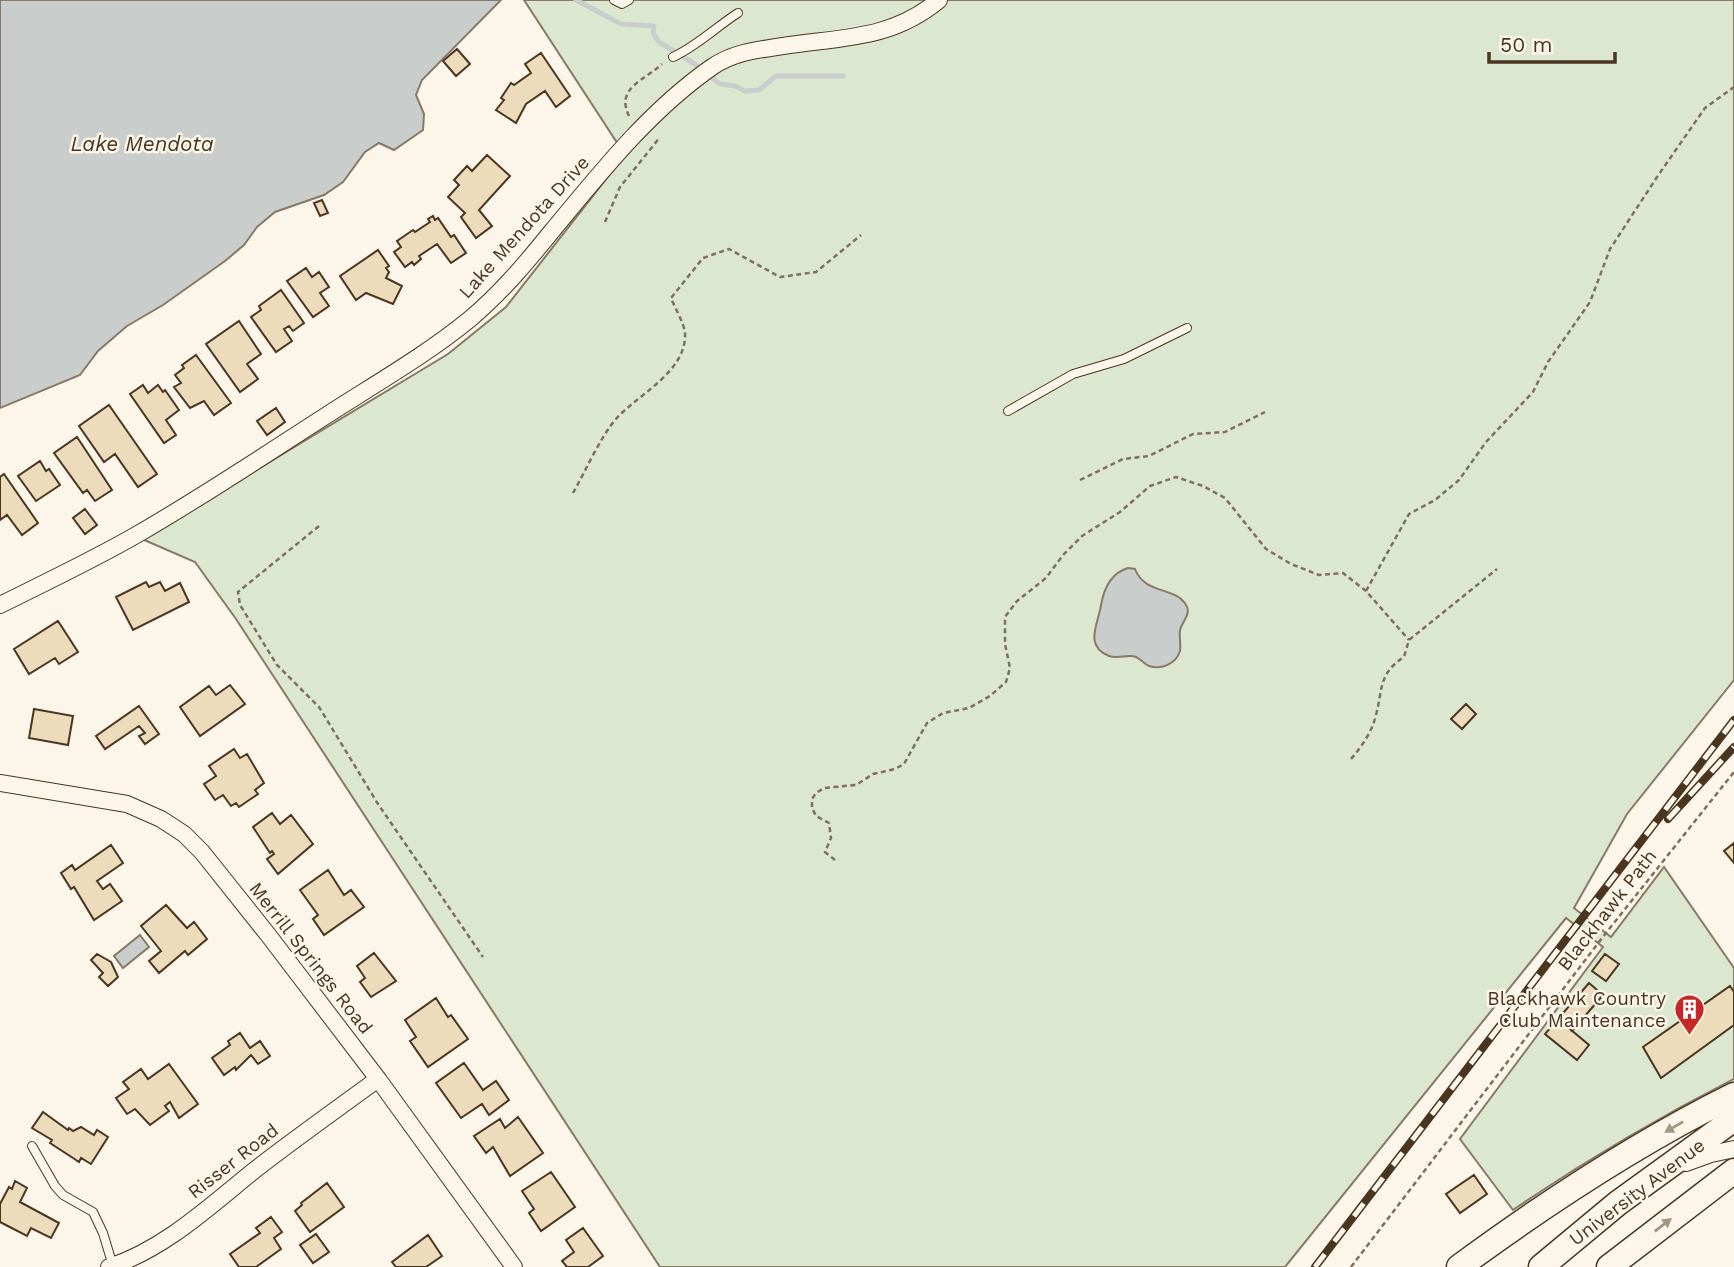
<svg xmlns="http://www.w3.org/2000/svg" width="1734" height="1267" font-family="'Work Sans',sans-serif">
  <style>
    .green { fill: #dce7d0; stroke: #887966; stroke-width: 2 }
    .water { fill: #c9cecd; stroke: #887966; stroke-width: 2 }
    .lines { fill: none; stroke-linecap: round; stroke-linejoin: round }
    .stream { stroke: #c9cecd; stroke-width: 5 }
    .building { fill: #ecdcbc; stroke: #4a3520; stroke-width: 2 }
    .service-casing { stroke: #4a3520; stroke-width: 10 }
    .minor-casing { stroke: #4a3520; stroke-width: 18 }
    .primary-casing { stroke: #4a3520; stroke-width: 27 }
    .path { stroke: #7f6f5c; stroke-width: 2.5; stroke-dasharray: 5 3.5; stroke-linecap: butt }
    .service { stroke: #fbf6e9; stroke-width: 8 }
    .minor { stroke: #fbf6e9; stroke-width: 16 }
    .primary { stroke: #fbf6e9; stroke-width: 24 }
    .rail-casing { stroke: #4a3520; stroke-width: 8 }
    .rail { stroke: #fbf6e9; stroke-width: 5; stroke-dasharray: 16; stroke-linecap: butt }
    .oneway { fill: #a29684 }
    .labels { text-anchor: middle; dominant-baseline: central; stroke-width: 5; stroke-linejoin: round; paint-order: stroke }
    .street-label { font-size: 19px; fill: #4a3520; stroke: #fbf6e9 }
    .poi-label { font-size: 19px; fill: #4a3520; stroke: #fbf6e9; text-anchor: end }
    .water-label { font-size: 21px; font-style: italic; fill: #4a3520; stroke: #fbf6e9 }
  </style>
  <rect width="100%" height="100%" fill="#fbf6e9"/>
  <!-- green -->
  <path class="green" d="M524,0H1734V680L1627,814L1574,908L1611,937L1664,867L1734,968V1079C1656,1119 1585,1161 1513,1210L1460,1139L1603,947L1566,918L1285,1267H660L236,619L195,562L142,539L448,354L506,307L625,155Z"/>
  <!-- water -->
  <path class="water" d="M0,0H501L422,80L416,95L424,114L423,130L394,150L379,143L365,152L343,182L324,195L275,212L257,227L244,245L225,261L163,305L127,326L98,351L80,375L0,408Z
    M1128,568L1135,569C1145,595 1175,586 1186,605C1192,613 1182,622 1180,630C1179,637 1181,644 1180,651C1176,664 1161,670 1149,666C1144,664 1141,659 1136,657C1129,654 1118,659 1109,656C1083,646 1099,622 1101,605C1104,588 1111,573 1128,568Z
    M140,935L149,947L123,968L114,956Z"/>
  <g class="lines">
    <!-- stream -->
    <path class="stream" d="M576,0L621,24L654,26L653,33L659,42L693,63L720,84L735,86L745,91L759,90L776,76H843"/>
  </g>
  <!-- building -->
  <path class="building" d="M457,49L470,64L456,76L443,61Z
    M541,53L570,96L556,107L545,91L526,104L516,123L496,110L504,100L501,98L511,83L514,85L531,73L525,64Z
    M487,155L510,176L479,210L492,226L476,238L461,217L465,213L448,197L459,185L454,180L467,166L472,171Z
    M322,200L328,213L320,216L314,203Z
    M433,216L435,220L438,218L451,237L454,235L466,253L451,263L437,244L419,256L421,259L414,265L412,262L405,267L394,252L401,247L397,241L413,230L415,232L430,222L428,219Z
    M378,250L389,266L386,268L389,272L386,278L402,286L393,304L366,293L356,300L340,276Z
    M306,268L312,277L319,272L329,287L320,293L329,306L313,317L287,281Z
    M281,290L304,323L293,331L289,326L284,329L292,341L276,352L251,317L261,310L259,306Z
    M239,321L261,354L247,364L258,379L240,392L206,344Z
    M196,355L231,403L214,415L204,401L190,408L174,387L181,383L175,375L184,368L182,365Z
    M143,385L148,393L158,385L163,392L165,390L179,410L166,420L176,435L164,443L130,394Z
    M109,405L157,474L138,487L115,454L104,462L79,426Z
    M276,408L285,422L267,435L257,421Z
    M77,437L112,490L95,501L87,490L83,493L54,453Z
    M40,461L46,471L49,469L60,485L36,501L18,476Z
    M4,474L38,523L22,535L7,515L0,520V477Z
    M85,509L97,525L85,534L73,518Z
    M146,582L149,587L160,582L165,591L180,583L189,602L133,630L116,597Z
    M58,621L78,652L59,664L55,658L29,674L14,649Z
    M230,685L245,704L200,736L180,707L209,686L216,695Z
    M1466,704L1476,714L1462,729L1451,719Z
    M139,706L159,734L145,744L139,736L145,733L139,726L105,749L96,736Z
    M34,709L73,716L68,745L29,738Z
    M234,749L240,758L247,754L264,783L255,790L258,794L239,807L236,803L231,806L223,795L215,800L204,784L216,776L209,766Z
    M272,813L280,824L291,815L313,844L278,874L267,859L274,854L272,851L270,853L253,827Z
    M1734,843V863L1724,851Z
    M111,845L123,863L97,881L103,889L110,884L122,901L94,920L74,887L71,889L61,873L72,865L75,870Z
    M328,870L344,895L351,890L364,907L324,935L313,919L318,915L300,890Z
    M166,905L187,928L194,922L207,939L188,955L185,951L159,973L149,961L161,951L141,926Z
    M374,953L396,981L371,997L360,982L365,978L357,966Z
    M97,954L111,962L118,977L108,986L99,977L103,973L91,960Z
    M1605,954L1619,964L1606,981L1592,971Z
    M1589,983L1603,995L1572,1031L1558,1019Z
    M1730,986L1734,992V1025L1661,1078L1643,1047Z
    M436,998L448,1017L451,1015L468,1039L428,1067L410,1041L416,1037L405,1020Z
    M1558,1019L1589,1045L1577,1060L1545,1034Z
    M240,1033L250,1048L260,1041L270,1056L258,1064L251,1055L236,1070L235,1067L224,1075L212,1058L230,1045L228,1041Z
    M464,1063L483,1090L496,1081L509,1100L489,1115L482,1104L461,1118L436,1083Z
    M169,1064L198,1104L179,1118L170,1102L165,1106L169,1111L150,1125L135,1109L127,1114L116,1098L129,1089L123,1082L141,1069L148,1079Z
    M43,1112L68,1130L69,1128L73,1131L81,1127L94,1135L97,1130L108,1137L91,1164L81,1158L79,1162L73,1158L50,1143L52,1140L32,1128Z
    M518,1117L543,1153L510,1176L493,1147L486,1153L474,1136L500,1119L505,1128Z
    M551,1172L575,1207L541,1231L529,1213L534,1209L522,1191Z
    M1474,1175L1487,1194L1460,1213L1446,1194Z
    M15,1181L27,1188L20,1202L59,1223L51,1238L31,1228L27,1236L0,1222V1204L9,1187L12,1189Z
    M327,1183L344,1207L310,1232L295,1211L302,1205L301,1203Z
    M271,1217L282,1232L274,1238L281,1249L256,1267H239L230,1254L260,1233L256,1228Z
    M583,1228L603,1256L588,1267H567L562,1261L574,1252L566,1240Z
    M316,1234L329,1252L313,1263L300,1245Z
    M428,1235L442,1256L426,1267H396L392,1262Z"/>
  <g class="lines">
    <defs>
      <path id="service" d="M614,0L622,4L629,0
        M673,57C697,46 716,27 738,13
        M1008,411L1073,374L1124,359L1187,328
        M32,1146L55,1186L63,1195L93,1212L103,1233L113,1266"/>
      <path id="minor" d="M0,605C46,582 93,560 138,534C202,497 265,455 327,415C375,384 426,355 470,319C501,293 527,262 552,231C601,172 649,111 712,67C734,52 757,50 783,46C841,37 891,40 939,0
        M0,783L127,804L161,819L184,834L202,852L269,936L378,1079L514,1267
        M1686,1163L1711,1154L1734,1149
        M109,1267C165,1249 211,1205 256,1169C296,1138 337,1109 378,1079"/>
      <path id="primary" d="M1459,1267C1546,1203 1637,1143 1734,1095
        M1541,1267L1618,1203L1734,1119
        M1609,1267L1734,1171"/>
    </defs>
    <!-- service casing -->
    <use href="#service" class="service-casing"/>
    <!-- minor casing -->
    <use href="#minor" class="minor-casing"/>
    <!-- primary casing -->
    <use href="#primary" class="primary-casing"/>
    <!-- path -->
    <path class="path" d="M629,116C615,88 645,80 662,64
      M605,222L620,187L657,141V136
      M1080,480L1123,459L1149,456L1193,434L1225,432L1265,412
      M573,493C585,472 601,436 616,419C638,394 687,372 685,333C684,323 675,308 671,298L703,258L729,249L780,277L816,272L861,235
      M319,526L238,592L240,605L277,665L319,707L378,804L483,957
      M1366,591L1409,514L1435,500L1459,480L1486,442L1533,392L1548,362L1590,302L1610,249L1657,177L1705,108L1734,87
      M1351,759C1362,746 1372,732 1376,715C1383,689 1378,674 1404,657L1409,640L1497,569
      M835,860L825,852L831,838L829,823L816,816L812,808V799L816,793L824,788L856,785L873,774L895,769L904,764L927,723L943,713L969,708L990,696L1006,682L1010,668L1005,644V617L1017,601L1046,578L1063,555L1082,536L1120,512L1150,486L1176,477L1203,486L1225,498L1266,549L1291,564L1319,575L1343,573L1366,591L1409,640
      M1351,1267L1602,938L1734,772"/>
    <!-- service -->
    <use href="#service" class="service"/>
    <!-- minor -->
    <use href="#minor" class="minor"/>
    <!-- primary -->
    <use href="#primary" class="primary"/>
    <defs>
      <path id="rail" d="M1668,819L1734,747
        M1315,1267L1734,720"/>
    </defs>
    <!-- rail casing -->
    <use href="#rail" class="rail-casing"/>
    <!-- rail -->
    <use href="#rail" class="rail"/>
  </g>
  <!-- one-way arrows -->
  <defs><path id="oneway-solid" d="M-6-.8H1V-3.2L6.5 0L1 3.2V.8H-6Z" transform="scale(1.75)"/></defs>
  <g class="oneway">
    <use href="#oneway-solid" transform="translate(1674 1127) rotate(150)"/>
    <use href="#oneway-solid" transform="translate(1663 1225) rotate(-38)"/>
  </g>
  <!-- icons -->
  <defs>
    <symbol id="building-pin" viewBox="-11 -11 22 30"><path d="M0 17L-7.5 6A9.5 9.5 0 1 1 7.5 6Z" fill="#c62828" stroke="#fbf6e9"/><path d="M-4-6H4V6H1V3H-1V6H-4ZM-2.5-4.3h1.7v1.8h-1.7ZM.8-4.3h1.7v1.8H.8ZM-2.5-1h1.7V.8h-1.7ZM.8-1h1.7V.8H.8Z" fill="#fff"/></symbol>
  </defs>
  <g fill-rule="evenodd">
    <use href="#building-pin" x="1672" y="992" width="35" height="47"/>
  </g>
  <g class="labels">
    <!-- street labels -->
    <g class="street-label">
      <text transform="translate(524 227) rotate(-48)">Lake Mendota Drive</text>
      <text transform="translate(1607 910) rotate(-52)">Blackhawk Path</text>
      <text transform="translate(311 958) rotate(52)">Merrill Springs Road</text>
      <text transform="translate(233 1161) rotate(-38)">Risser Road</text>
      <text transform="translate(1637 1192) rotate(-37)">University Avenue</text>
    </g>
    <!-- poi labels -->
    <g class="poi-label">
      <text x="1666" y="998">Blackhawk Country<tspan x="1666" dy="22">Club Maintenance</tspan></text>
    </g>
    <!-- water labels -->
    <g class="water-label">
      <text x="142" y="143">Lake Mendota</text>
    </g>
  </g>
  <!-- scale -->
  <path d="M1489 52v10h126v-10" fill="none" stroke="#4a3520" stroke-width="3.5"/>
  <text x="1500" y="52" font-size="21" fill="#4a3520" stroke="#fbf6e9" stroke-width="5" paint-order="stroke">50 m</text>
</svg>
